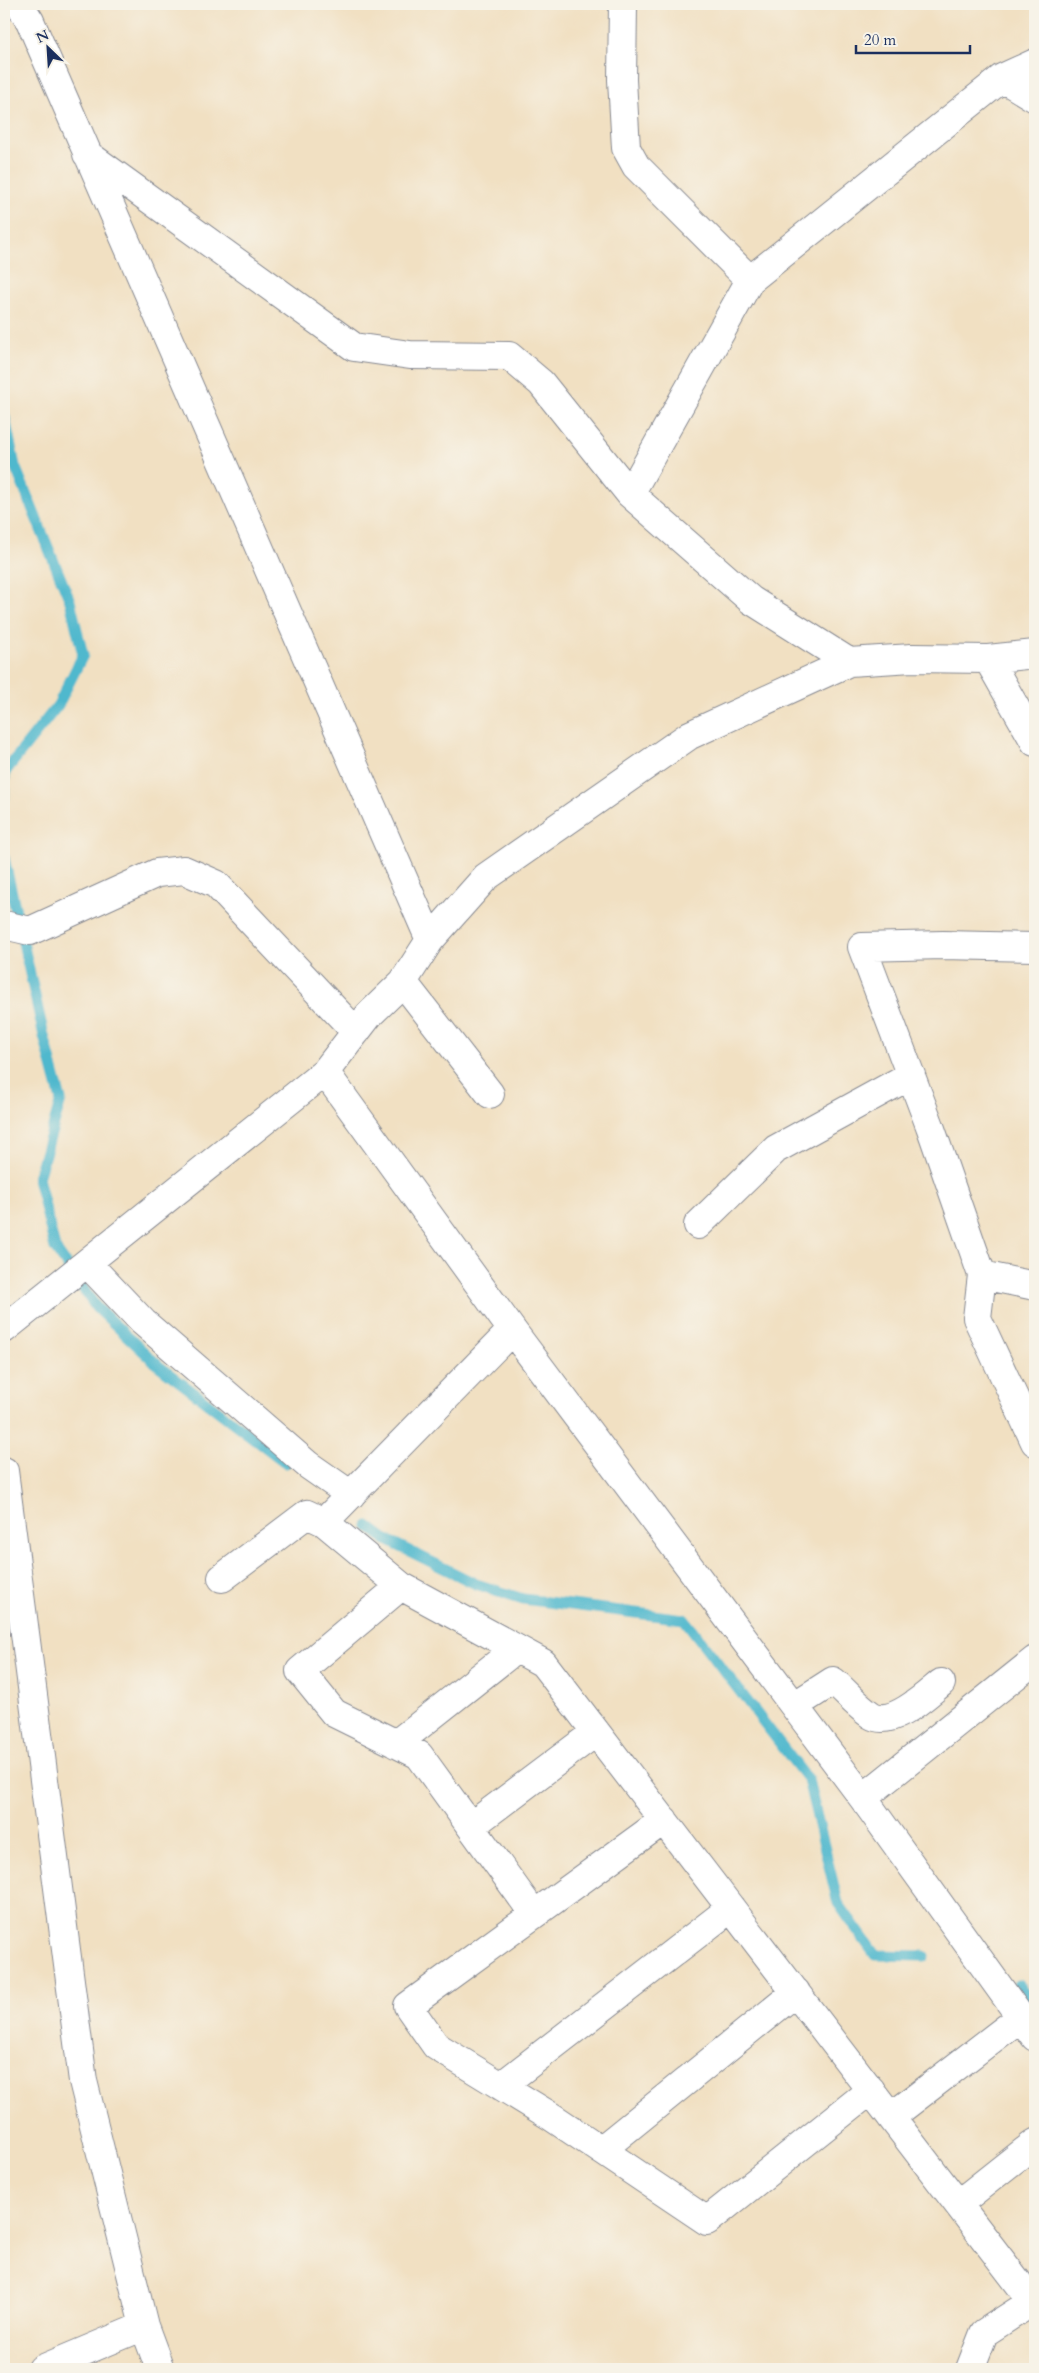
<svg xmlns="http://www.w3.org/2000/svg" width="1039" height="2373" font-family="Cardo,serif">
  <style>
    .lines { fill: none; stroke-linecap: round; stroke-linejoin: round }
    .stream { stroke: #4fb8cd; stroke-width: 11 }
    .minor-casing { stroke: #868890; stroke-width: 30 }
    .minor { stroke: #fff; stroke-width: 28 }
  </style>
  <rect width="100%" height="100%" fill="#f7f3e8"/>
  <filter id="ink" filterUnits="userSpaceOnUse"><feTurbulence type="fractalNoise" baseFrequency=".02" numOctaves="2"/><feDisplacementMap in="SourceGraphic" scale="10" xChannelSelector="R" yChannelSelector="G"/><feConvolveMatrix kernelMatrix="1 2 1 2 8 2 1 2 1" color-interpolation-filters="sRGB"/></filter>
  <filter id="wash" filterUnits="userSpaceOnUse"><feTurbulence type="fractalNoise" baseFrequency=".0096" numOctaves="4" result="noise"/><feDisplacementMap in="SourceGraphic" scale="20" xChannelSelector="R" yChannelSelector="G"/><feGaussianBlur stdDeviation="1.12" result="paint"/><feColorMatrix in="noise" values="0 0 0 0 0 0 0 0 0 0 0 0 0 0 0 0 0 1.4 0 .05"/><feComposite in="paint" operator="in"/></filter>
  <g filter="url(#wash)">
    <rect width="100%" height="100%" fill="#f1e0c2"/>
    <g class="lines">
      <!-- stream -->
      <path class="stream" d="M4,413L15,466L70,601L83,655L58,705L5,772L4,799
        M4,858L44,1036L61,1100L38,1178L55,1248L95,1306L159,1366L286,1463
        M368,1526L385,1539L476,1584L523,1599L684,1619L808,1780L838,1903L875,1955L924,1956
        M1018,1985L1035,2007"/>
    </g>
  </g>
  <g filter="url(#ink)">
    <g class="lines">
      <defs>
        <path id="minor" d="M19,4L30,21L430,940
          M623,4L622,80L626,148L636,166L750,280L630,494
          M1002,78L1035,63
          M87,154L354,347L410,355L509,356L541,383L630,494L751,600L849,662
          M750,280L1002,78L1035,98
          M988,659L1035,742
          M4,925L30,931L157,873L184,870L216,884L356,1032
          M1035,947L943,945L862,947L930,1126L982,1275L977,1318L1035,1442
          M403,982L490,1094
          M325,1072L512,1330L863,1798L1035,2037
          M698,1225L776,1149L911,1075
          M87,1263L143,1322L308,1465L351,1495
          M982,1275L1035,1286
          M4,1329L325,1072L369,1015L403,982L430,940L486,877L690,735L849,662L912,658L988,659L1035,654
          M512,1330L324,1522L401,1586L543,1663L1033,2302
          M4,1471L83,2081L144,2326L160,2369
          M222,1578L307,1514L324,1522
          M401,1586L300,1671L334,1713L419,1755L534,1914
          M794,1706L833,1681C845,1691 857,1706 871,1715C892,1728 925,1696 941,1683
          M396,1744L516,1649
          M863,1798L1035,1660
          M664,1820L408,2006L436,2046L552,2117L707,2221L871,2090
          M471,1826L596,1732
          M501,2086L731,1908
          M891,2117L1021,2017
          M601,2150L796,1992
          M958,2204L1035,2143
          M42,2369L144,2326
          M970,2369L984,2333L1035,2300"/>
      </defs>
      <!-- minor casing -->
      <use href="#minor" class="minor-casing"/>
      <!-- minor -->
      <use href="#minor" class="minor"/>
    </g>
  </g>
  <!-- margin -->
  <rect width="1039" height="2373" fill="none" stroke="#f7f3e8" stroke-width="20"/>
  <!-- north arrow -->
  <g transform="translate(48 48) rotate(335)" stroke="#f7f3e8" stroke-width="4" paint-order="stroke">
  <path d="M0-4L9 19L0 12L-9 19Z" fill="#1b2f5e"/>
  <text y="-8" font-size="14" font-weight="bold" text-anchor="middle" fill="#1b2f5e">N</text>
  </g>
  <!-- scale -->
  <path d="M856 45v8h114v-8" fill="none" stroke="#1b2f5e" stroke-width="2.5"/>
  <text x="864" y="45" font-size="15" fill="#1b2f5e" stroke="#f7f3e8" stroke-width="4" paint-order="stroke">20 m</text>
</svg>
